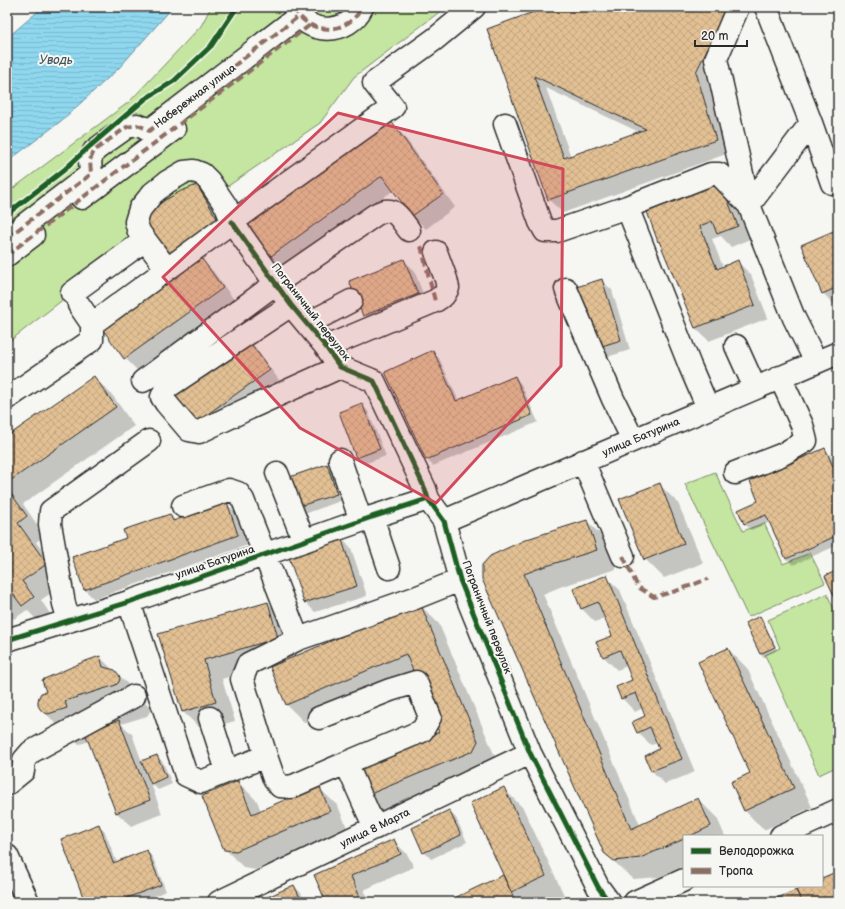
<svg xmlns="http://www.w3.org/2000/svg" width="845" height="909" font-family="'Balsamiq Sans',sans-serif">
  <style>
    .park { fill: #c4e6a0; stroke: #788866 }
    .water { fill: url(#water-rules); stroke: #6692a1 }
    .shadow { fill: #0003; fill-rule: evenodd }
    .building { fill: url(#building-cross-hatch); stroke: #2b2b2b; fill-rule: evenodd }
    .lines { fill: none; stroke-linecap: round; stroke-linejoin: round }
    .minor-casing { stroke: #2b2b2b; stroke-width: 25 }
    .minor { stroke: #f6f6f2; stroke-width: 22 }
    .quiet { stroke: #8d6e63; stroke-width: 4; stroke-dasharray: 8 4; stroke-linecap: butt }
    .cycleway-casing { stroke: #f6f6f2; stroke-width: 8 }
    .cycleway { stroke: #1b5e20; stroke-width: 5 }
    .marked { fill: #d1495b; fill-opacity: 0.2; stroke: #d1495b; stroke-width: 3; stroke-linejoin: round }
    .labels { text-anchor: middle; dominant-baseline: central; stroke-width: 4; stroke-linejoin: round; paint-order: stroke }
    .street-label { font-size: 11px; fill: #2b2b2b; stroke: #f6f6f2 }
    .water-label { font-size: 12px; font-style: italic; fill: #44565c; stroke: #f6f6f2 }
  </style>
  <defs>
    <pattern id="water-rules" width="6" height="5" patternUnits="userSpaceOnUse"><rect width="6" height="5" fill="#8ed7ef"/><path d="M0 2.5h6" fill="none" stroke="#7bb9cd"/></pattern>
    <pattern id="building-cross-hatch" width="8" height="8" patternUnits="userSpaceOnUse"><rect width="8" height="8" fill="#e2c094"/><path d="M0 0l8 8M0 8l8-8" fill="none" stroke="#c2a580"/></pattern>
  </defs>
  <rect width="100%" height="100%" fill="#f6f6f2"/>
  <filter id="ink" filterUnits="userSpaceOnUse"><feTurbulence type="fractalNoise" baseFrequency=".025" numOctaves="2"/><feDisplacementMap in="SourceGraphic" scale="8" xChannelSelector="R" yChannelSelector="G"/><feConvolveMatrix kernelMatrix="1 2 1 2 8 2 1 2 1" color-interpolation-filters="sRGB"/></filter>
  <g filter="url(#ink)">
    <!-- park -->
    <path class="park" d="M211,7H446L354,77L320,123L69,295L7,343V193L129,102L201,26Z
      M715,472L743,531L764,523L783,564L810,553L825,583L748,617L685,484Z
      M827,594L838,618V766L819,775L765,655L780,648L768,620Z"/>
    <!-- water -->
    <path class="water" d="M43,7H173L119,68L61,121L7,162V38Z"/>
    <!-- shadow -->
    <path class="shadow" d="M550,7H734L740,23L709,86L729,153L563,213L549,200L488,30ZM546,88L639,132L571,157Z
      M390,122L404,136L455,207L426,229L412,215L394,190L281,271L267,258Z
      M196,186L207,196L230,236L200,258L213,271L235,301L138,371L125,358L183,269Z
      M733,196L750,239L731,247L721,236L712,239L723,267L738,262L751,275L768,318L709,341L695,328L661,243L659,241L647,210Z
      M838,230V306L836,307L823,293Z
      M404,260L414,270L427,304L374,325L364,315Z
      M601,280L612,290L630,350L597,360Z
      M245,337L255,347L279,380L198,437L188,427Z
      M432,351L439,358L459,401L515,377L521,384L538,422L433,466L427,460Z
      M94,377L113,396L134,426L23,504L45,536L36,542L65,583L41,600L52,617L41,624L27,610L14,619L7,613V425L13,433Z
      M362,405L368,411L386,456L364,464L357,458L340,413Z
      M825,449L831,456L838,471V545L793,565L786,558L771,522L751,530L745,524L739,511L760,501Z
      M327,466L333,472L343,500L302,515L295,508Z
      M659,484L678,503L703,563L664,578L645,559Z
      M226,503L236,513L248,545L94,599L84,589L127,539L170,515L176,521Z
      M587,521L606,540L616,569L560,587L543,594L640,825L698,799L717,818L725,836H684V866L659,877L634,879L625,872L605,853L483,579Z
      M341,538L351,548L367,596L315,612L305,602Z
      M606,577L620,590L695,772L665,784L652,771L646,756L661,750L658,743L651,745L637,732L647,717L643,708L635,712L622,698L633,681L627,666L617,670L604,657L598,643L613,636L605,618L595,622L582,609L574,590Z
      M268,603L287,622L297,656L420,605L439,624L497,761L383,816L363,797L440,733L416,676L305,723L286,704L283,661L222,679L235,721L202,730L182,711L160,635Z
      M760,617L763,620L777,650L763,657L760,654Z
      M728,649L747,668L812,807L764,830L745,811L732,782L751,773Z
      M100,657L113,670L117,673L150,707L151,710L147,716L121,724L132,734L142,762L157,756L163,762L172,784L158,790L150,781L162,814L131,826L117,813L90,741L80,744L76,743L41,709L47,692Z
      M238,782L257,801L261,811L318,787L338,806L348,830L256,870L244,868L225,849Z
      M504,789L523,808L564,895L550,902H448L504,876Z
      M449,811L456,818L467,842L431,859L424,852Z
      M98,826L105,832L117,863L147,851L153,858L166,891L139,902H86Z
      M394,841L407,854L414,867L364,890L369,902H328L316,876Z
      M294,886L301,893L305,902H260Z"/>
    <!-- building -->
    <path class="building" d="M547,7H726L727,9L696,72L716,140L548,200L487,29ZM534,76L646,129L564,158Z
      M391,121L443,194L412,216L382,176L267,259L243,227Z
      M720,181L738,226L717,234L712,221L700,226L717,269L738,260L755,305L695,328L659,241L658,242L646,209Z
      M197,185L221,225L173,260L144,222L152,210L165,200L181,191Z
      M838,229V287L822,294L801,245Z
      M200,256L223,288L124,359L101,327Z
      M404,259L418,294L363,316L349,281Z
      M602,279L621,340L586,351L567,290Z
      M245,335L270,370L188,428L163,393Z
      M433,350L456,401L515,376L532,415L426,460L385,372Z
      M94,376L116,407L7,483V431L9,435Z
      M362,403L380,449L356,458L339,412Z
      M825,448L838,478V535L786,559L766,515L744,524L738,510L758,501L750,481Z
      M327,464L337,494L294,508L284,479Z
      M660,483L684,544L644,560L619,499Z
      M7,488L27,516L18,523L47,564L22,581L34,597L22,606L10,590L7,592Z
      M227,502L238,535L84,590L72,557L126,538L123,530L170,514L173,521Z
      M587,520L597,550L540,568L524,574L631,829L698,798L711,826L690,836H684V839L640,858L614,861L604,853L482,579V565L490,556L527,539Z
      M341,537L357,586L304,603L288,554Z
      M838,570V604L825,576Z
      M607,575L682,759L651,771L645,756L659,749L650,727L637,733L632,722L645,716L636,693L621,699L616,687L632,680L620,650L603,657L596,642L612,636L598,602L581,609L573,589Z
      M268,602L278,638L204,660L216,702L182,712L158,634Z
      M420,603L478,741L473,751L363,797L351,769L439,732L406,654L286,705L270,667Z
      M760,616L775,647L760,654L745,623Z
      M728,648L794,788L744,811L731,782L750,773L698,662Z
      M100,656L103,667L115,670L119,675L120,678L119,682L116,685L65,701L67,708L48,714L43,712L40,709L38,705V701L39,697L41,693L46,692L42,680L83,662Z
      M119,720L150,800L116,813L85,733Z
      M157,755L166,777L151,784L141,761Z
      M238,781L252,814L319,785L330,811L236,851L224,850L202,796Z
      M504,787L546,876L511,892L470,803Z
      M449,810L461,835L423,853L412,828Z
      M99,824L113,863L147,850L161,885L116,902H85L61,839Z
      M394,839L401,854L351,876L362,902H326L314,875Z
      M838,871V902H802L796,890L804,886H822V878Z
      M503,875L516,902H446Z
      M294,885L302,902H259V901Z
      M796,890L802,902H768Z"/>
    <g class="lines">
      <defs>
        <path id="minor" d="M294,7C307,37 349,35 362,7
          M738,7L716,59L749,205L794,318L816,362
          M811,123L832,183
          M505,124L540,222L545,231H557L627,207
          M82,198L174,129
          M749,205L811,123L766,7
          M7,238L91,174L90,160L94,151L110,139L127,127L137,125L145,128L149,131L299,16
          M7,255L33,235
          M167,269L139,232L136,222L140,209L153,193L167,182L184,172L194,171L202,174L209,181L226,206L232,222L291,305L326,347L340,367L374,381L425,489L428,499L444,521L460,580L530,753L598,887L609,902
          M566,289L613,399L633,440
          M72,293L145,240
          M79,305L92,324
          M291,305L166,388L162,397L166,403L189,430L199,432L243,411L340,367
          M307,324L351,301
          M736,346L755,388
          M326,347L435,301L444,295L448,288L446,279L436,252
          M143,381L275,284L375,215C394,204 398,216 409,230
          M7,396L9,397L92,340V324L232,222L393,107L374,83L435,39L474,7
          M708,408L690,366L627,207L711,174H719L749,205
          M340,460L361,521
          M583,461L623,556
          M277,473L304,541
          M735,473L781,455L806,441L802,425L780,377
          M183,506L229,490L238,493L243,500L298,639
          M372,517L389,568
          M444,521L838,353
          M129,602L186,775L201,782L266,756L242,679L248,664L298,639L415,598L460,580
          M69,621L64,604L50,524L51,511L149,441
          M7,640L129,602L372,517L428,499
          M210,718L227,771
          M319,718L390,690L416,682L430,717L422,731L346,763
          M266,756L274,779L280,786L291,787L346,763L366,808L375,828
          M7,784L23,771L24,760L31,752L134,696
          M781,836L838,810
          M7,856L28,902
          M219,902L530,753
          M635,902L684,880"/>
      </defs>
      <!-- minor casing -->
      <use href="#minor" class="minor-casing"/>
      <!-- minor -->
      <use href="#minor" class="minor"/>
      <!-- quiet -->
      <path class="quiet" d="M294,7C307,37 349,35 362,7
        M7,238L91,174L90,160L94,151L110,139L127,127L137,125L145,128L149,131L299,16
        M421,246L435,301
        M7,255L310,25
        M623,556L638,587L654,597L676,591L708,579"/>
      <defs>
        <path id="cycleway" d="M7,214L64,170L90,146L145,99L174,81L211,46L237,7
          M232,222L291,305L326,347L340,367L374,381L425,489L428,499L444,521L460,580L530,753L598,887L609,902
          M7,640L129,602L372,517L428,499"/>
      </defs>
      <!-- cycleway casing -->
      <use href="#cycleway" class="cycleway-casing"/>
      <!-- cycleway -->
      <use href="#cycleway" class="cycleway"/>
    </g>
  </g>
  <!-- marked area -->
  <path class="marked" d="M338,113L563,169L561,366L436,503L300,428L163,277Z"/>
  <g class="labels">
    <!-- street labels -->
    <g class="street-label">
      <text transform="translate(195 96) rotate(-37)">Набережная улица</text>
      <text transform="translate(311 312) rotate(52)">Пограничный переулок</text>
      <text transform="translate(641 437) rotate(-23)">улица Батурина</text>
      <text transform="translate(215 562) rotate(-19)">улица Батурина</text>
      <text transform="translate(487 617) rotate(69)">Пограничный переулок</text>
      <text transform="translate(375 828) rotate(-26)">улица 8 Марта</text>
    </g>
    <!-- water labels -->
    <g class="water-label">
      <text x="56" y="60">Уводь</text>
    </g>
  </g>
  <!-- margin -->
  <rect width="845" height="909" fill="none" stroke="#f6f6f2" stroke-width="24"/>
  <rect x="12" y="12" width="821" height="885" fill="none" stroke="#2b2b2b" stroke-width="1.5" filter="url(#ink)"/>
  <!-- legend -->
  <rect x="683" y="835" width="140" height="52" fill="#f6f6f2" stroke="#a5a5a2"/>
  <rect x="691" y="848" width="20" height="6" fill="#1b5e20" stroke="#a5a5a2"/>
  <text x="719" y="855" font-size="12" fill="#2b2b2b">Велодорожка</text>
  <rect x="691" y="868" width="20" height="6" fill="#8d6e63" stroke="#a5a5a2"/>
  <text x="719" y="875" font-size="12" fill="#2b2b2b">Тропа</text>
  <!-- scale -->
  <path d="M695 40v6h52v-6" fill="none" stroke="#2b2b2b" stroke-width="2"/>
  <text x="701" y="40" font-size="12" fill="#2b2b2b" stroke="#f6f6f2" stroke-width="3" paint-order="stroke">20 m</text>
</svg>
